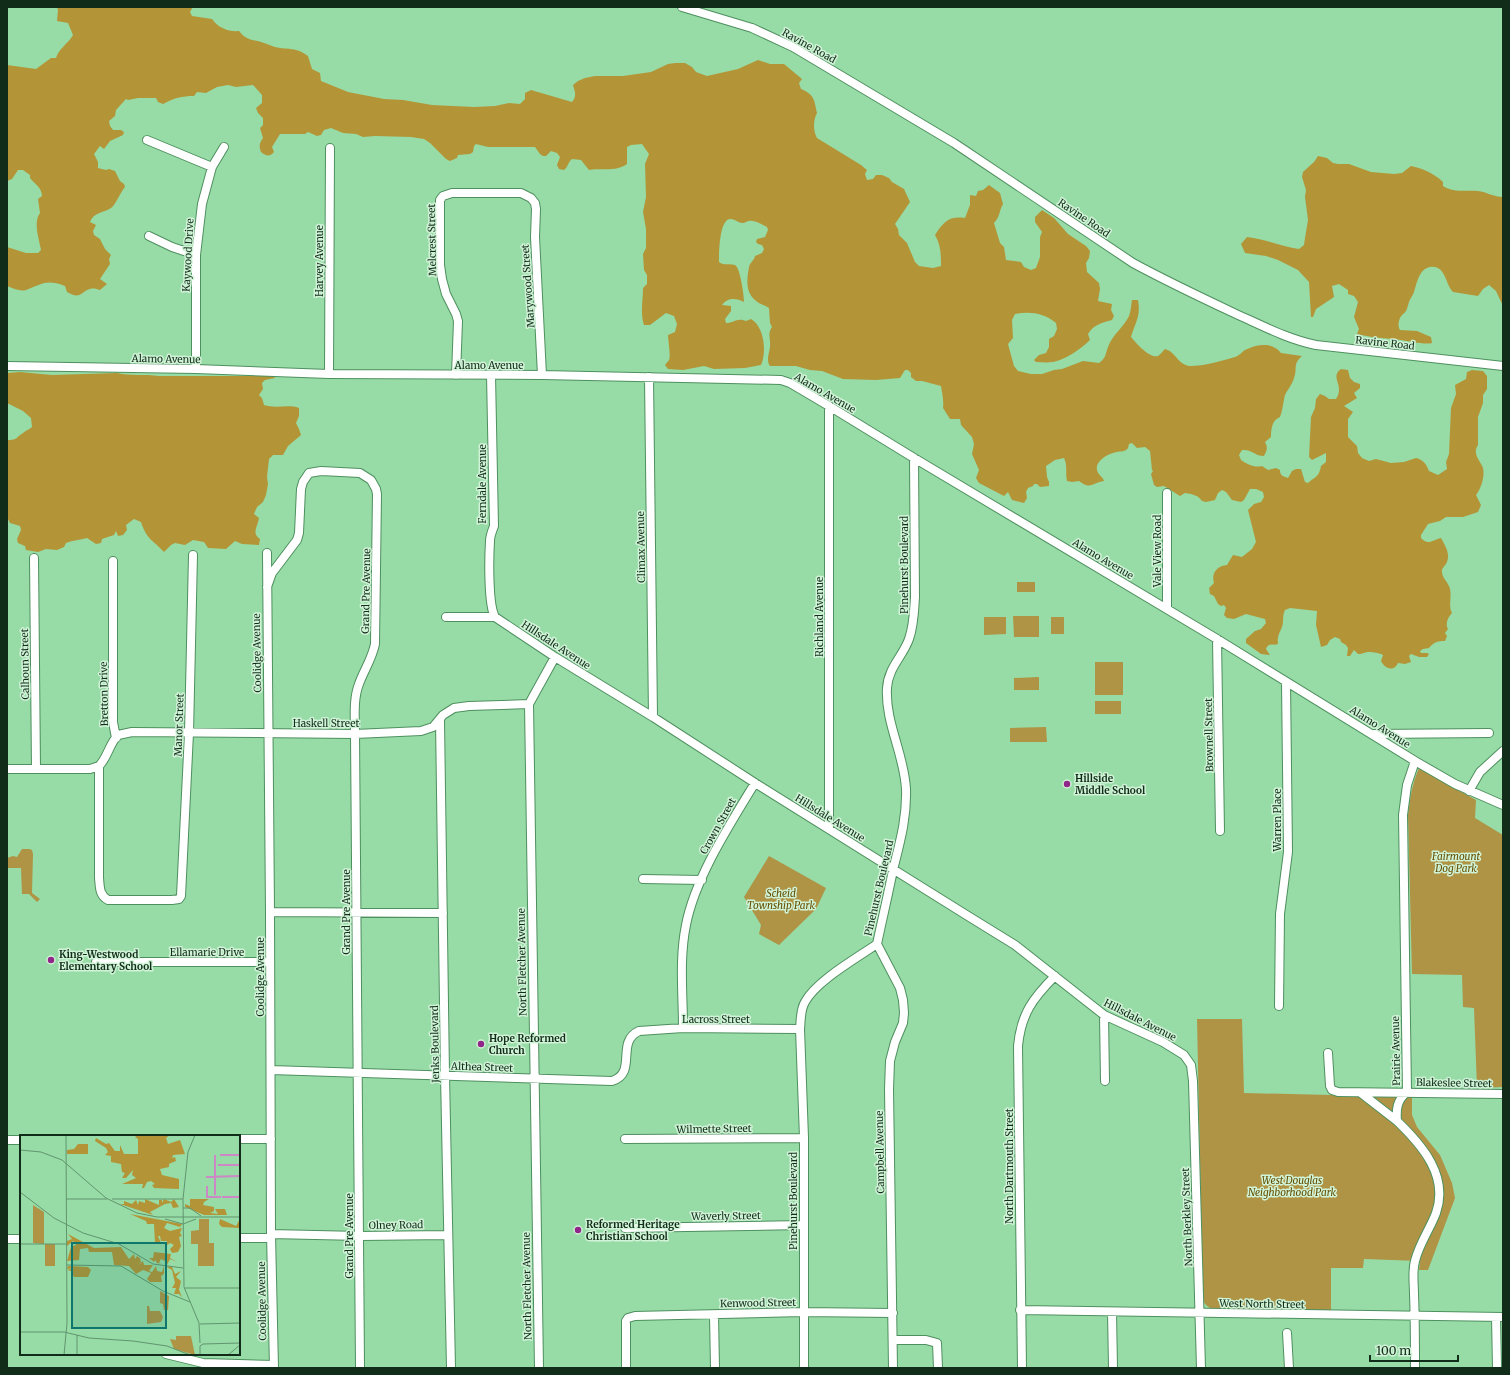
<svg xmlns="http://www.w3.org/2000/svg" width="1510" height="1375" font-family="Merriweather,serif">
  <style>
    .green { fill: #b09445 }
    .forest { fill: #b39537 }
    .lines { fill: none; stroke-linecap: round; stroke-linejoin: round }
    .minor-casing { stroke: #4e905f; stroke-width: 10 }
    .minor { stroke: #fff; stroke-width: 8 }
    .poi-dot { fill: #90268a; stroke: #d1f3d7; stroke-width: 1.5 }
    .labels { text-anchor: middle; dominant-baseline: central; stroke-width: 3; stroke-linejoin: round; paint-order: stroke }
    .street-label { font-size: 10px; fill: #112d19; stroke: #d1f3d7 }
    .poi-label { font-size: 10px; font-weight: bold; fill: #112d19; stroke: #d1f3d7; text-anchor: start }
    .park-label { font-size: 10px; font-style: italic; fill: #624d01; stroke: #d1f3d7 }
    .inset-river { fill: none; stroke: #cc88c5; stroke-width: 2 }
    .inset-road { fill: none; stroke: #61956e; stroke-width: 1 }
    .view { fill: #0f766e; fill-opacity: 0.15; stroke: #0f766e; stroke-width: 2 }
    .inset-edge { fill: none; stroke: #112d19; stroke-width: 2 }
  </style>
  <rect width="100%" height="100%" fill="#97dba6"/>
  <!-- green -->
  <path class="green" d="M1017,582H1035V592H1017Z
    M1013,616H1039V637H1014Z
    M984,617H1006V634L984,635Z
    M1051,617H1064V634H1051Z
    M1095,662H1123V695H1095Z
    M1039,677V690H1014V678Z
    M1095,701H1121V714H1095Z
    M1046,727L1047,742H1010V728Z
    M1419,768L1476,800L1475,818L1503,835V1087L1477,1088L1474,1008L1463,1007L1462,975L1412,974L1408,815C1410,799 1412,784 1419,768Z
    M22,849H29L32,850L33,854L32,893L40,899L37,902L29,894H22L21,868H7V858L13,856L17,857Z
    M769,856L826,888L816,909L779,945L759,934L761,925L744,897Z
    M1197,1019H1242L1244,1093L1412,1097V1115L1417,1127L1440,1155L1452,1183L1455,1198L1428,1270H1419L1420,1261L1364,1259L1363,1268H1331V1311L1210,1308L1206,1305L1203,1301Z"/>
  <!-- forest -->
  <path class="forest" d="M57,7H193L190,12L192,16L212,19C218,28 229,32 239,31C247,41 252,39 264,43C268,44 271,46 275,47C289,50 296,47 308,56L312,69L320,73L321,81L348,92L384,99L403,100L432,105L474,107L495,106L509,103L520,104L525,99V93L531,90L572,102C577,96 575,92 573,85L578,81L585,78L595,76H623L651,72L668,64L675,63H685L692,67L696,72L707,76L738,69L758,60L770,64H784L802,79L799,83L801,89C815,95 814,100 817,113C813,120 813,131 817,138L861,165L867,170L865,174L867,180L873,179L876,175H882L889,178L892,182L904,189L910,202L895,224L898,229L899,235L907,243L915,262L919,266L933,268L941,266C941,255 941,245 935,235C944,222 948,216 965,218L970,205V195L976,196L978,191L983,190L989,185L1000,193L1003,204C999,211 1000,217 994,223L1000,243L1004,247L1006,260L1021,262L1024,267L1031,270L1036,268L1040,257V237L1042,232L1035,222V217L1042,210L1054,218L1068,234L1086,246L1090,251L1089,258L1086,263L1087,272L1099,283L1100,289L1098,301L1112,304L1111,310L1114,316L1112,320C1102,323 1094,324 1088,334L1090,340C1082,348 1064,361 1052,362C1047,363 1041,362 1036,362L1034,360L1039,355L1046,353L1049,347V339L1054,336L1057,329L1056,323C1044,313 1030,311 1015,314L1012,320L1013,338L1008,344L1014,366L1018,371L1031,374H1042L1054,370L1062,369L1083,361L1099,363C1106,358 1105,355 1108,347C1112,335 1124,327 1129,316C1131,311 1131,305 1132,300H1138C1141,317 1135,323 1131,337C1136,343 1150,359 1158,356C1160,355 1163,351 1165,349C1176,352 1178,365 1190,366C1204,366 1222,361 1235,357C1239,356 1242,352 1245,350C1258,344 1272,342 1281,353L1302,356C1292,365 1298,368 1294,378C1292,385 1288,389 1285,395C1283,402 1283,410 1280,417C1272,420 1271,429 1271,437L1265,442C1268,448 1267,450 1264,456C1255,456 1252,449 1242,450L1239,455L1241,460C1247,464 1254,468 1262,466L1268,470L1276,468L1280,470C1280,476 1283,476 1288,478L1292,471L1296,469H1301L1305,482L1308,483C1316,476 1319,477 1321,466L1326,462V453L1312,460L1309,457L1311,417L1315,408L1316,399L1320,394L1325,396L1329,399H1336C1338,396 1339,393 1339,389C1339,382 1332,375 1341,369L1348,370L1350,378L1354,382L1360,384V388L1354,393L1357,398L1344,406L1353,412L1348,419V437L1357,446L1358,453L1362,458L1369,461L1376,459L1391,463L1404,462L1416,458C1424,460 1426,464 1429,471L1438,475L1447,469L1446,462L1449,454L1451,408L1456,394L1455,385L1466,379L1467,372L1472,370L1483,371L1487,376V389L1483,395V403L1478,417V445C1472,454 1480,460 1483,468C1485,476 1481,489 1476,495L1481,505L1478,512L1463,517H1446L1440,521L1428,524L1421,535V538C1429,546 1432,540 1441,538C1446,547 1451,555 1446,564C1444,567 1441,569 1442,572C1442,578 1449,583 1450,589C1452,597 1448,606 1452,613C1448,617 1445,624 1448,629L1445,633L1447,636L1445,641C1437,641 1434,642 1429,648L1423,649L1420,651L1421,653H1427L1429,654L1427,657H1419L1411,654L1409,656L1411,662L1405,664L1398,663C1394,672 1385,669 1381,661L1383,655C1380,653 1373,652 1369,652C1365,652 1363,654 1358,654L1354,650L1350,656H1347L1348,648L1346,645L1341,642L1340,639L1335,637L1330,640L1327,645L1321,647L1316,625L1317,611L1290,608L1285,610C1282,616 1284,622 1282,627C1279,634 1277,637 1278,644C1273,646 1269,642 1266,649L1270,655L1261,654L1246,643V639L1255,631L1261,629L1266,623L1265,619L1246,614L1234,619L1227,618L1224,615L1226,608L1224,605L1221,606L1218,604L1214,596L1210,594L1209,588L1214,583C1211,573 1217,566 1227,565L1233,555L1242,557L1252,549L1256,542L1248,510L1254,504L1261,502L1264,497L1263,492L1256,489H1250L1244,500L1241,502L1232,500L1226,492L1222,490L1218,493L1215,500L1206,502L1202,501C1198,495 1192,494 1185,493L1180,496L1164,486L1157,487L1154,485L1151,474L1153,471L1152,470L1150,451L1145,447L1137,448L1132,443L1129,444C1128,447 1129,448 1126,450C1123,452 1120,451 1117,452C1109,453 1095,461 1097,470C1098,475 1103,477 1104,481C1091,483 1091,490 1079,481L1072,482L1067,481C1065,473 1068,466 1064,458L1055,460L1046,466L1047,477L1049,482V486L1040,487L1037,484H1034L1033,486L1028,488L1026,492L1027,498L1024,503L1012,500L1008,492L1004,496L979,483L976,478L979,470L972,454L974,444L972,437L961,425L960,419H950L943,408C944,401 942,393 941,386L922,381H916L911,377V373L908,370H905L900,378L876,380L843,379L822,371L810,370L796,366H770C766,360 769,354 770,347C771,339 767,334 772,327L770,323L769,308C764,305 759,304 755,300C745,292 747,278 749,267C750,262 754,261 755,256L762,253L764,249L762,245L758,244L756,242L757,239L765,237L768,230L767,227C761,224 755,220 749,221C747,221 745,223 743,223C738,223 735,219 731,219C719,218 719,254 719,262C724,266 729,263 735,265C740,267 744,295 744,302C736,298 728,297 722,305L731,306V311L725,319L726,323C734,323 737,317 746,321L751,319C764,326 767,352 761,365L745,368L714,369L704,366L683,370L668,369L665,365C666,363 668,362 669,360C671,356 668,340 668,335L675,332L677,324L674,316L666,313L650,325H644C640,313 643,300 643,288L647,284V275L644,270L643,254L646,248V229L643,212L646,197L645,164L649,154L642,144L631,145L627,147V164C616,172 602,168 589,170L581,160L572,159C568,162 568,167 564,170L559,169L557,165L560,157L557,153L551,151L546,156H543L540,154L535,147H488L476,144L474,146L473,152L470,154L458,155L457,158L450,161L446,159L430,143L424,139L411,137L375,136L363,137L356,134L343,133L331,128L324,130L321,135L317,136L308,132L305,134H280L272,147L274,152C270,157 266,156 261,152C259,147 259,143 263,138L260,128L263,125V118L258,113L256,108L262,103V95L253,85L236,87L228,85L217,87L206,93L197,92L194,96C182,96 174,98 163,104L158,102L156,98H138L128,100L126,99L116,110L115,116L109,121L110,126L113,130H121L124,132L123,135L110,141L104,149L100,146L94,154L98,162V168L106,170L109,169L115,171L120,181L124,184L125,187C121,191 115,206 111,208C103,213 94,212 90,222L96,225L93,231L94,235L100,239L105,249L111,255L109,259L110,264L100,279L107,284L100,290C97,289 93,288 90,289C80,292 81,300 67,292L65,286C46,279 43,284 26,290C20,292 13,288 7,286V247L26,253H38L41,250C39,239 33,222 40,213L38,199L42,196C42,188 35,184 30,178V175L23,170H18L12,179L7,181V65L36,69L51,58H56C59,48 68,44 73,35L68,23L57,21L58,10Z
    M1318,156L1327,158L1333,163L1338,164H1349L1371,172L1394,174L1402,173L1411,166C1422,168 1435,174 1443,182V186C1454,193 1466,190 1478,191C1486,192 1494,197 1503,197V306L1496,291L1489,285L1483,289L1478,296L1453,292C1445,284 1446,265 1430,267C1419,269 1417,283 1414,292C1413,295 1410,299 1409,302C1408,305 1407,309 1406,311C1404,314 1401,315 1400,318C1398,323 1398,326 1400,330L1417,331L1431,337L1432,343C1425,345 1409,341 1401,340C1385,338 1372,338 1357,334L1359,329L1354,317L1358,302L1354,296L1348,294V290L1339,284L1332,286L1334,297L1316,309L1313,317H1311L1309,282L1298,270L1278,260L1266,256L1245,253L1241,244L1247,237C1265,239 1282,247 1299,249L1304,245L1305,238L1308,220L1305,197L1306,190L1302,177L1303,172L1314,162Z
    M20,372L52,375L117,373C131,376 145,374 159,376H273L275,378L265,380L262,383L263,389L259,395L262,398L264,405C276,409 288,404 299,408V416L296,423L299,429L301,435L288,446L283,455H273L269,459L267,477L268,484L266,495L263,502L257,507L254,514L259,518C258,526 251,533 260,539L259,545L242,544L235,541L226,549L208,548L204,542L193,540L185,545L175,543L171,545L164,552C152,539 147,540 141,522L134,519L126,525L127,530L123,535L118,536L116,531L114,535L102,539L101,543L96,544L87,538C80,540 73,540 66,543L64,547L57,550L46,549L38,552L26,550L25,546L18,543L17,539L21,530L20,526L10,523L7,517V440C18,440 15,438 23,433C26,430 29,430 32,427L31,418L23,411L7,403V373Z"/>
  <g class="lines">
    <defs>
      <path id="minor" d="M682,7L752,28L793,47L954,143L1133,263C1166,281 1200,297 1234,313C1261,325 1287,339 1316,345L1503,366
        M147,140L212,167
        M149,236L172,247L196,255
        M7,366L196,369L329,374L542,375L781,380L790,383L829,406L914,458L1217,639L1415,761L1455,784L1503,805
        M196,369V255L202,204L212,167L224,147
        M329,374L330,148
        M456,375L458,321L456,314L446,294L442,279L440,265V200L443,196L452,193H521L531,198L535,203L536,209L535,237L542,375
        M491,375L494,526C492,531 490,536 490,541C489,557 488,605 495,617
        M649,377L653,717
        M829,406V829
        M1167,493V609
        M267,553L270,912L271,1234L274,1368
        M193,555L189,733L181,896L179,899L172,900H108C99,895 100,887 99,878V766C108,757 109,744 118,735L132,732L355,734L421,731L433,727L443,715L454,708L469,706L529,704
        M34,558L36,769
        M113,561V722L116,738
        M267,587L272,573L297,540L299,533L301,489L303,482L309,473L321,471L360,473L371,480L376,489L377,494L375,644C372,659 364,670 359,684C353,699 355,718 355,734L360,1368
        M446,617H495L555,657L653,717L755,783L968,916L1015,945L1104,1015L1163,1042L1184,1055L1191,1065L1193,1081L1201,1368
        M1217,639L1220,831
        M440,720L445,1075L451,1368
        M1374,734L1489,733
        M1415,761L1407,785L1403,815L1407,1092C1397,1100 1396,1109 1397,1121C1422,1145 1449,1176 1436,1213C1430,1229 1419,1244 1415,1261C1412,1271 1414,1284 1414,1294C1415,1319 1415,1343 1415,1368
        M7,769H90L99,766
        M1469,791L1480,772L1503,751
        M643,879L702,880
        M270,912L443,913
        M877,944L900,988L903,1000L904,1013L903,1023L895,1042L890,1061L889,1089L893,1368
        M96,962H270
        M1279,1006L1280,914L1288,852L1286,682
        M1104,1015L1105,1081
        M683,1028C683,994 679,959 686,925C695,878 730,824 755,783
        M1328,1053L1330,1086L1332,1090L1338,1092L1503,1094
        M271,1070L612,1081C638,1073 615,1042 639,1031L683,1028L800,1029
        M1361,1093L1397,1121
        M239,1139H271
        M625,1139L804,1138
        M7,1140H21
        M625,1228L804,1225
        M271,1234L360,1236L448,1235
        M239,1238H271
        M7,1239H21
        M1020,1310L1503,1317
        M1112,1312L1113,1368
        M714,1315L715,1368
        M1496,1317L1497,1368
        M1287,1333L1289,1368
        M893,1340H926L937,1343L938,1368
        M166,1354L203,1363L274,1365
        M539,1368L529,704L555,657
        M626,1368V1321L628,1318L635,1316L803,1312L893,1313
        M804,1368V1138L800,1029C801,1020 800,1010 805,1002C816,981 857,958 877,944C882,920 888,895 893,870C900,842 907,818 906,789C904,753 885,723 887,688C888,668 903,656 909,639C914,625 914,611 915,597L914,458
        M1022,1368L1018,1046C1021,1014 1033,998 1055,976"/>
    </defs>
    <!-- minor casing -->
    <use href="#minor" class="minor-casing"/>
    <!-- minor -->
    <use href="#minor" class="minor"/>
  </g>
  <!-- markers -->
  <g class="poi-dot">
    <circle cx="1067" cy="784" r="4"/>
    <circle cx="51" cy="960" r="4"/>
    <circle cx="481" cy="1044" r="4"/>
    <circle cx="578" cy="1230" r="4"/>
  </g>
  <g class="labels">
    <!-- street labels -->
    <g class="street-label">
      <text transform="translate(809 46) rotate(29)">Ravine Road</text>
      <text transform="translate(1084 218) rotate(34)">Ravine Road</text>
      <text transform="translate(432 240) rotate(-91)">Melcrest Street</text>
      <text transform="translate(188 255) rotate(-87)">Kaywood Drive</text>
      <text transform="translate(319 261) rotate(-90)">Harvey Avenue</text>
      <text transform="translate(528 286) rotate(-94)">Marywood Street</text>
      <text transform="translate(1385 343) rotate(6)">Ravine Road</text>
      <text transform="translate(166 359) rotate(1)">Alamo Avenue</text>
      <text x="489" y="365">Alamo Avenue</text>
      <text transform="translate(825 393) rotate(30)">Alamo Avenue</text>
      <text transform="translate(482 484) rotate(-90)">Ferndale Avenue</text>
      <text transform="translate(641 547) rotate(-91)">Climax Avenue</text>
      <text transform="translate(1157 551) rotate(-90)">Vale View Road</text>
      <text transform="translate(1103 559) rotate(31)">Alamo Avenue</text>
      <text transform="translate(904 565) rotate(-90)">Pinehurst Boulevard</text>
      <text transform="translate(366 591) rotate(-89)">Grand Pre Avenue</text>
      <text transform="translate(819 617) rotate(-90)">Richland Avenue</text>
      <text transform="translate(556 645) rotate(33)">Hillsdale Avenue</text>
      <text transform="translate(257 653) rotate(-91)">Coolidge Avenue</text>
      <text transform="translate(25 664) rotate(-91)">Calhoun Street</text>
      <text transform="translate(104 694) rotate(-91)">Bretton Drive</text>
      <text x="326" y="723">Haskell Street</text>
      <text transform="translate(179 725) rotate(-88)">Manor Street</text>
      <text transform="translate(1380 727) rotate(32)">Alamo Avenue</text>
      <text transform="translate(1209 735) rotate(-91)">Brownell Street</text>
      <text transform="translate(830 818) rotate(32)">Hillsdale Avenue</text>
      <text transform="translate(1277 820) rotate(-90)">Warren Place</text>
      <text transform="translate(718 826) rotate(-61)">Crown Street</text>
      <text transform="translate(879 888) rotate(-77)">Pinehurst Boulevard</text>
      <text transform="translate(346 912) rotate(-90)">Grand Pre Avenue</text>
      <text x="207" y="952">Ellamarie Drive</text>
      <text transform="translate(522 962) rotate(-91)">North Fletcher Avenue</text>
      <text transform="translate(260 977) rotate(-90)">Coolidge Avenue</text>
      <text x="716" y="1019">Lacross Street</text>
      <text transform="translate(1140 1020) rotate(27)">Hillsdale Avenue</text>
      <text transform="translate(435 1044) rotate(-91)">Jenks Boulevard</text>
      <text transform="translate(1396 1051) rotate(-91)">Prairie Avenue</text>
      <text transform="translate(482 1067) rotate(2)">Althea Street</text>
      <text transform="translate(1454 1083) rotate(1)">Blakeslee Street</text>
      <text transform="translate(714 1129) rotate(-1)">Wilmette Street</text>
      <text transform="translate(880 1152) rotate(-91)">Campbell Avenue</text>
      <text transform="translate(1009 1166) rotate(-90)">North Dartmouth Street</text>
      <text transform="translate(793 1201) rotate(-90)">Pinehurst Boulevard</text>
      <text transform="translate(726 1216) rotate(-1)">Waverly Street</text>
      <text transform="translate(1187 1217) rotate(-92)">North Berkley Street</text>
      <text transform="translate(396 1225) rotate(-1)">Olney Road</text>
      <text transform="translate(349 1236) rotate(-90)">Grand Pre Avenue</text>
      <text transform="translate(527 1286) rotate(-91)">North Fletcher Avenue</text>
      <text transform="translate(262 1301) rotate(-91)">Coolidge Avenue</text>
      <text transform="translate(758 1303) rotate(-1)">Kenwood Street</text>
      <text transform="translate(1262 1304) rotate(1)">West North Street</text>
    </g>
    <!-- poi labels -->
    <g class="poi-label">
      <text x="1075" y="778">Hillside<tspan x="1075" dy="12">Middle School</tspan></text>
      <text x="59" y="954">King-Westwood<tspan x="59" dy="12">Elementary School</tspan></text>
      <text x="489" y="1038">Hope Reformed<tspan x="489" dy="12">Church</tspan></text>
      <text x="586" y="1224">Reformed Heritage<tspan x="586" dy="12">Christian School</tspan></text>
    </g>
    <!-- park labels -->
    <g class="park-label">
      <text x="1456" y="856">Fairmount<tspan x="1456" dy="12">Dog Park</tspan></text>
      <text x="781" y="893">Scheid<tspan x="781" dy="12">Township Park</tspan></text>
      <text x="1292" y="1180">West Douglas<tspan x="1292" dy="12">Neighborhood Park</tspan></text>
    </g>
  </g>
  <!-- overview -->
  <g transform="translate(20 1135)">
    <rect width="220" height="220" fill="#97dba6"/>
    <path d="M13,70L24,77V109L13,108ZM179,84H189V108H194V131H178V109H171V96L179,95ZM25,109H35V131H25ZM140,156L149,161L148,175H144L143,169L140,168ZM127,171H129L130,176H140L143,182L141,187L127,189ZM156,201H171L175,220L154,214L150,204L156,205Z" fill="#b09445"/>
    <path d="M118,0H150L146,3L148,9L160,5L165,19L153,20L152,23L155,22L156,26L149,29V32L140,34L142,40L159,44V54L134,53L132,50L135,49L131,46L127,47L124,53H122L123,49H102L116,43L112,40L113,35L106,43H102L105,38L102,37L101,29L91,27V21L85,20L88,17L86,13L75,6L76,3L86,9L89,8L95,16H100V10L104,19H118V4L115,2ZM58,9H68V19H47V15L54,14ZM125,64L139,70V65H142V68L144,64L151,67L154,64L159,72L153,73L151,68L145,69L130,77L133,80L100,69H104V66L112,69L116,65L118,70L119,66L125,68ZM170,64H189L184,67L183,70L194,72V76L190,78L198,79L195,74H205L207,80H184L165,72V69L170,71ZM110,79L162,89L160,92L147,88L144,93L150,96L162,93L160,98L162,101L159,102L161,111L158,117L152,118L150,114L154,110L150,108L147,110V106H141L140,101H138L141,108H135L134,89H127L126,86ZM220,84V93L202,92L199,89L200,84L216,91ZM48,99L74,113L101,112L109,124L114,119L115,124L117,121L120,123L121,127L118,130L123,126L124,130H133L129,136L132,137L136,131L137,136L142,137L144,131V139L141,141L142,147H130L127,144L131,138L123,135L116,139L109,131L94,130L92,117H69L68,113L60,114L59,125L47,126L51,112L56,110L53,106L47,111V106L52,104ZM134,117L151,119L150,123L157,127L150,124L147,130H145V126L141,124L139,128L141,129L137,128L135,125L134,127L129,123H133ZM48,131L68,132L71,135L68,142H54L51,136L47,135L54,133L47,134ZM145,131L152,132L155,139L161,136L156,142L161,146L159,155L162,162L159,159H154L156,153H152L155,148L152,135Z" fill="#b39537"/>
    <path class="inset-river" d="M195,20V60M200,20H220M198,30H220M186,42L220,41M187,51V62H201M202,62H220"/>
    <path class="inset-road" d="M175,0L168,17L163,64L164,152L179,188L180,208M0,15L21,17L42,25L86,63L117,78L137,82H220M0,57L34,83L63,98L99,109L133,129L163,133M46,64H87M92,64H163M163,73H170L181,81M145,84L163,89L176,84M0,109H46M47,130L101,131L143,156L170,167M165,153H220M180,189L220,188M0,197H44L69,203L113,206L147,211L170,220M57,200V220M44,220L47,188L46,0M180,220V211L183,209L220,208M208,220L220,210"/>
    <path class="view" d="M52,108H146V193H52Z"/>
    <rect width="220" height="220" class="inset-edge"/>
  </g>
  <!-- border -->
  <rect width="1510" height="1375" fill="none" stroke="#112d19" stroke-width="16"/>
  <!-- scale -->
  <path d="M1370 1355v6h88v-6" fill="none" stroke="#112d19" stroke-width="2"/>
  <text x="1376" y="1355" font-size="12" fill="#112d19" stroke="#d1f3d7" stroke-width="3" paint-order="stroke">100 m</text>
</svg>
